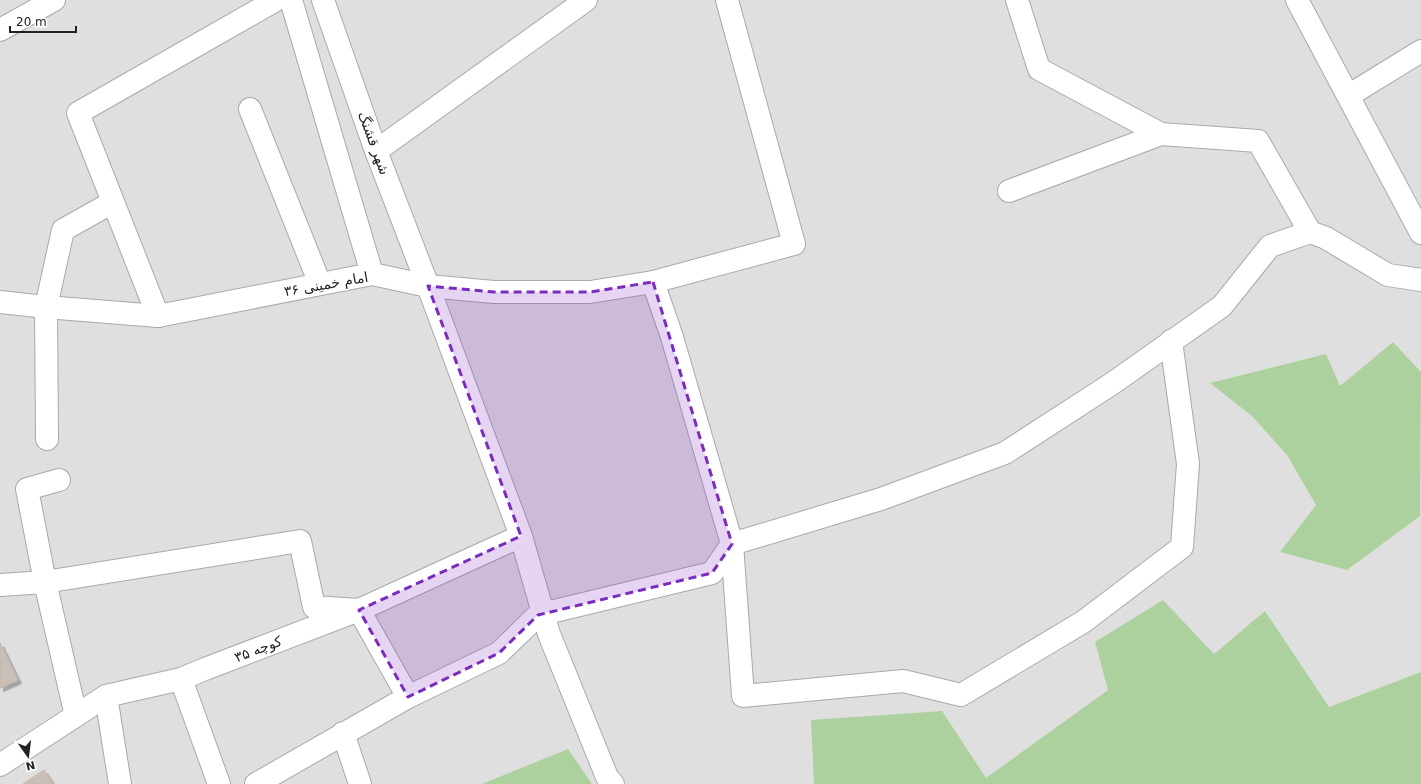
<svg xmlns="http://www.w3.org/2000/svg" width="1421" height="784" font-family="'DejaVu Sans',Vazirmatn,sans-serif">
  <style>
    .residential { fill: #e0dfdf }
    .forest { fill: #add19e }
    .building { fill: #c7bfb8; stroke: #c4b6ab; filter: url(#shadow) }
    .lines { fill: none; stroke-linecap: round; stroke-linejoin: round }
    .minor-casing { stroke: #a9a9a9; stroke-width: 24 }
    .tertiary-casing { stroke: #a9a9a9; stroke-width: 24 }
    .minor { stroke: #fff; stroke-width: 22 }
    .tertiary { stroke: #fff; stroke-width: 22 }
    .marked { fill: #7b2cbf; fill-opacity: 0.2; stroke: #7b2cbf; stroke-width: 3; stroke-dasharray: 8 5; stroke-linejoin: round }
    .labels { text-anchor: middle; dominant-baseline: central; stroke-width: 3; stroke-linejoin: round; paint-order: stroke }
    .street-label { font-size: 14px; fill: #222; stroke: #fff }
  </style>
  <defs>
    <filter id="shadow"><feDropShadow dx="3.5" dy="3.5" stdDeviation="0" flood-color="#0004"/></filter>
  </defs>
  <rect width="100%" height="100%" fill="#f2efe9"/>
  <!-- residential -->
  <path class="residential" d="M0,0H1421V784H0Z"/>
  <!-- forest -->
  <path class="forest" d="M1393,342L1421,372L1420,516L1347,570L1280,552L1316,505L1287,455L1252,416L1210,383L1326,354L1340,386Z
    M1163,600L1214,654L1265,611L1329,707L1421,672V784H814L811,720L942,711L986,778L1108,690L1095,642Z
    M568,749L592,784H482Z"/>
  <!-- building -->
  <path class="building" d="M0,643L18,680L0,688Z
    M44,770L53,784H23Z"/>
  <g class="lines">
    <defs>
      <path id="minor" d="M291,0L372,274
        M323,0L376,151L428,286L521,536L549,634L607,777L613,784
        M1017,0L1039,69L1161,134L1258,141L1310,232
        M1297,0L1421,233
        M0,30L54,0
        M1348,96L1421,51
        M250,109L320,284
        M376,151L586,0
        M1009,191L1161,134
        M653,282L794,244L727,0
        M158,316L78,113L276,0
        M47,439L46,307L63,230L113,202
        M59,480L27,489L45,582L76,716
        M0,585L45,582L300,541L314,607L359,610L408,697
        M181,679L219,784
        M106,696L120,784
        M343,733L360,784
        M0,765L106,696L181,679L205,669L359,610L521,536
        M256,784L408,697L499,653L538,615L712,573L732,544L743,696L903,681L961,695L1083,622L1182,547L1188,464L1171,341"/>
      <path id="tertiary" d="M0,302L46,307L158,316L372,274L428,286L494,292H590L653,282L672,337L732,544L881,499L1005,453L1113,383L1222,306L1270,246L1310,232L1326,238L1388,275L1421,280"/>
    </defs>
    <!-- minor casing -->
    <use href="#minor" class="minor-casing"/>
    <!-- tertiary casing -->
    <use href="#tertiary" class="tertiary-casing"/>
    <!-- minor -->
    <use href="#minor" class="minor"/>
    <!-- tertiary -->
    <use href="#tertiary" class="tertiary"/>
  </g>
  <!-- marked area -->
  <path class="marked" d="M653,282L732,544L712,573L538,615L499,653L408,697L359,610L521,536L428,286L494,292H590Z"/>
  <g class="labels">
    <!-- street labels -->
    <g class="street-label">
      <text transform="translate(374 143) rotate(70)">شهر قشنگ</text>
      <text transform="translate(326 284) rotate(-10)">۳۶ امام خمینی</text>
      <text transform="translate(258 649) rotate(-21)">کوچه ۳۵</text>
    </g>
  </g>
  <!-- north arrow -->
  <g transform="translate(28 756) rotate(166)" stroke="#ffffff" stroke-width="3" paint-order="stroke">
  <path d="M0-3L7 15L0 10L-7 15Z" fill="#222222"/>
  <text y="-6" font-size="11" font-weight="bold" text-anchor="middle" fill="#222222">N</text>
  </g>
  <!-- scale -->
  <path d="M10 26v6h66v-6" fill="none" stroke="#222222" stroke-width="2"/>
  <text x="16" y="26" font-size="12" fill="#222222" stroke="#ffffff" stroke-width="3" paint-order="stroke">20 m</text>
</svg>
